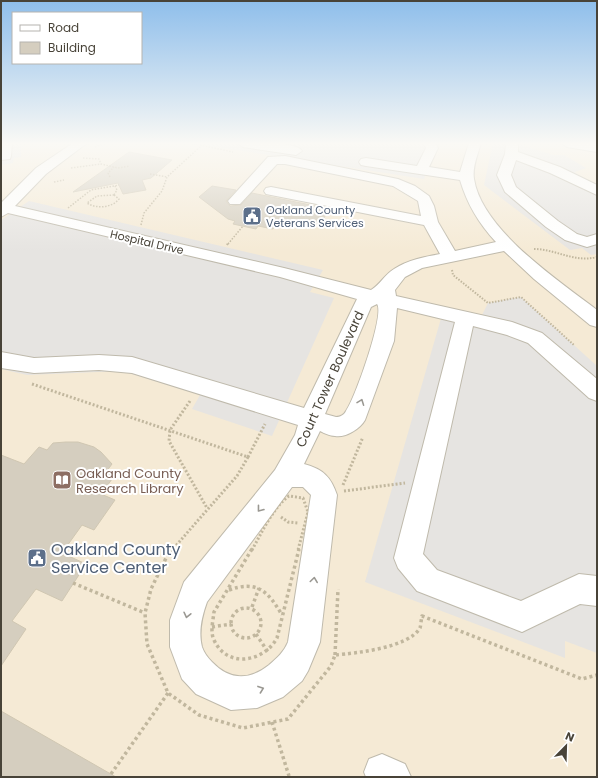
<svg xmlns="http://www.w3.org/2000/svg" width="598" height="778" font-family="Poppins,sans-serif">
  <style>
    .commercial { fill: #f5ead5 }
    .parking { fill: #e6e4e1 }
    .building { fill: #d5cebf; stroke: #d0c7b2 }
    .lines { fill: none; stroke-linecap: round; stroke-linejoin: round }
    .minor-casing { stroke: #bfbaac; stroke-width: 2 }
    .path-far3 { stroke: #c1b79e; stroke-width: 1.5; stroke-dasharray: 1.5 1.5; stroke-linecap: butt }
    .path-far2 { stroke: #c1b79e; stroke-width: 2; stroke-dasharray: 1.5 1.5; stroke-linecap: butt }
    .path-far1 { stroke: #c1b79e; stroke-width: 3; stroke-dasharray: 2 2; stroke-linecap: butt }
    .path { stroke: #c1b79e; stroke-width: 3.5; stroke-dasharray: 3 3; stroke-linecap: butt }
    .minor { fill: #fff; fill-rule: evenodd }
    .oneway { stroke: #9a9892 }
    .labels { text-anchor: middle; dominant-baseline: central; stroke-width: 4; stroke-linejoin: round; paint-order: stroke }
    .far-service-label { font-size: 11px; fill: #4e5e75; stroke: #fff; text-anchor: start }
    .far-street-label { font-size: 11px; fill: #484338; stroke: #fff }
    .street-label { font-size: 13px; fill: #484338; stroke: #fff }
    .education-label { font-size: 13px; fill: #785e54; stroke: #fff; text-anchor: start }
    .near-service-label { font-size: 16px; fill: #4e5e75; stroke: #fff; text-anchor: start }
  </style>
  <rect width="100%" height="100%" fill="#f4f2e9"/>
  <!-- commercial -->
  <path class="commercial" d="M1,143H597V777H1Z"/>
  <!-- parking -->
  <path class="parking" d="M1,143H21V157L14,158L13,163L1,165Z
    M191,143H439L424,179Z
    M493,143L522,145L553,155H564L586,168L575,172L580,178L597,186V254L591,255L582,248L570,250L484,185Z
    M29,201L323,270L310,292L334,298L272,436L192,409L200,395L122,371L27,375L1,369V220Z
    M521,297L597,366V653L565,641V658L365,582L444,308L481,317L488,303Z"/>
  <!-- building -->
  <path class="building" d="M129,152L172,160L151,178L142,180L146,190L123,194L118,183L73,192Z
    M212,186L236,190L226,201L230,206L241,205L252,193L330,209L319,225L311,223L274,226L273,229L258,226L256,229L233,224L235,221L228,219L199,197Z
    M66,442H78L94,447L101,452L112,464L106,472L115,475L101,494L115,500L94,530L82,525L62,553L86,564L62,601L36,589L12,621L26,629L1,666V455L24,464L39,447L47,450L53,443Z
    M1,711L116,777H1Z"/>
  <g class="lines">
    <defs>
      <path id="minor" d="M1,143H12L11,156L10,159L1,160Z
        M73,143H87L46,174L15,206L284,268L371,290C380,285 385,274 394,269C408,260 424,257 440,254L424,225L271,195L266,194L264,191L266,188L271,187L421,216L418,201L393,186L285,164H277L240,204H230L228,201L268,157L285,156L398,179L415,186L429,196L434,206L438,222L455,251L496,242C479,224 467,204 460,180L366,166L361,165L359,162L361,159L366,158L417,166L426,148L423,143H435L438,148L429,167L460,172L469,143H481C478,154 472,167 474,179C482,230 558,280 597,310V327L590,325L534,279L504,251L422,268L405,277L395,290L396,296L512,322L542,333L597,379V401L589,398L528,343L507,335L473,326L423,554L437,570L521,601L579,574L597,576V606L580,604L522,632L417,591L398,568L394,558L455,322L397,308L394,341L365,420C360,429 345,438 335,436C330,436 324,433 320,431L304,464C323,469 331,477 337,495L320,642L308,671L302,681L283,697L257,708L231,710L196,694L182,679L170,647V620L184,582L275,470L295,435L298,425L132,373L99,370L34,373L1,368V352L34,358L99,355L132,357L304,408L357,299L280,277L8,213L1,217V203L36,168ZM377,304C385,314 355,399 346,411C344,415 340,417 336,417L325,414L371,307ZM292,487H303L311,495L288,642C284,652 277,658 269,665C249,681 229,680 212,662C208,658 204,653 202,647C198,631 202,616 207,602Z
        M237,143C249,143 296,141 302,151L296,155L243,147Z
        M506,143H518V152L560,167L597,185V195L550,173L516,160L511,175L516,187L558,221L577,234L587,237L597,234V244L587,247L565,240L546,227L505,192L497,175L505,154Z
        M561,143L597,144V152L567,147Z
        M382,754L405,764L411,777H366L364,772L369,759Z"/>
    </defs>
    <!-- minor casing -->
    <use href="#minor" class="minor-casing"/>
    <!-- path-far3 -->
    <path class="path-far3" d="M191,143L233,152
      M95,147L105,143
      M83,158L99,159L101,164L118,168L130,166
      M71,168L101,164
      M150,174L167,177
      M110,177L108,173L114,167
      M54,182L64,180
      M114,195L119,199C112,208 96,209 87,203L97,196Z
      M114,195L117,190L115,186
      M68,208L91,190L119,185
      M141,225L144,213L162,191L167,177L202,145
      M228,244L243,226"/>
    <!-- path-far2 -->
    <path class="path-far2" d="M227,245L228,243
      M534,249C556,249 574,263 597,257
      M452,270L453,275L488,303L521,297L574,345"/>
    <!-- path-far1 -->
    <path class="path-far1" d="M32,384L248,457L237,476L172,550
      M190,401L170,430L169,441L207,508
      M248,457L265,424
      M343,485L363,437
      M344,491L405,483
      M281,517L288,522L298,523
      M252,550C261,534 274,506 289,496L303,498L308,512L298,550"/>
    <!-- path -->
    <path class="path" d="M173,549L167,556L151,589L145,613L147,644L168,693L199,715L243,728L288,719L331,666L335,655C356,653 408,648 420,628C421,625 421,620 422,616L582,679L597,675
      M252,549L214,612C213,621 210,632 214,640C227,669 264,662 277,638L299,549
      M73,583L145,613
      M229,590C257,580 268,591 282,615
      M252,607L259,588
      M231 623a15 15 0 1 1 30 0a15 15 0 1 1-30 0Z
      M212,627L231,624
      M256,634L268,652
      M335,655L338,589
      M272,722L289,776
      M111,774L168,693"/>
    <!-- minor -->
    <use href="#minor" class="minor"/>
  </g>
  <!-- one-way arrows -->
  <defs><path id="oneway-chevron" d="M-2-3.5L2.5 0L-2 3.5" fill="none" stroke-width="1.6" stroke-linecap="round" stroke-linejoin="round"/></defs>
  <g class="oneway">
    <use href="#oneway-chevron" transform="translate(361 402) rotate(-69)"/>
    <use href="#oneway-chevron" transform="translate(260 509) rotate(128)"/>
    <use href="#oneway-chevron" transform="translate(314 580) rotate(-82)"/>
    <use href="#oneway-chevron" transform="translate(187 615) rotate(103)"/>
    <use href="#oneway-chevron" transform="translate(261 689) rotate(-20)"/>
  </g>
  <!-- sky -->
  <linearGradient id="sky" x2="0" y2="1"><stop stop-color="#8ebeeb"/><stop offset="0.57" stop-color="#faf9f5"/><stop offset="1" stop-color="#faf9f5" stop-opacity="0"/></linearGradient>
  <rect width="598" height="252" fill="url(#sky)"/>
  <!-- icons -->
  <defs>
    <symbol id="civic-square" viewBox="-11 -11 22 22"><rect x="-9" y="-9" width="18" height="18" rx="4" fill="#5c6f8a" stroke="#fff"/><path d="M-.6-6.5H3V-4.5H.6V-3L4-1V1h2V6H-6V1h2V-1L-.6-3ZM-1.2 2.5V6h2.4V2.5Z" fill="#fff"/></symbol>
    <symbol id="library-square" viewBox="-11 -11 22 22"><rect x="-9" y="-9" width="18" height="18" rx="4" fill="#8d6e63" stroke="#fff"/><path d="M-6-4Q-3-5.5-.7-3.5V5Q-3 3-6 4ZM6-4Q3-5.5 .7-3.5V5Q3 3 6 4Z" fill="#fff"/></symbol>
  </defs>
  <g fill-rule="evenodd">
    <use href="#civic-square" x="241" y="205" width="22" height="22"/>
    <use href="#library-square" x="51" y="469" width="22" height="22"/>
    <use href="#civic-square" x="26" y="547" width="22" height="22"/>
  </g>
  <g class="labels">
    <!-- far-service labels -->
    <g class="far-service-label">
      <text x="266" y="210">Oakland County<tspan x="266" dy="13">Veterans Services</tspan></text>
    </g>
    <!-- far-street labels -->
    <g class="far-street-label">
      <text transform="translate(147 242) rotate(13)">Hospital Drive</text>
    </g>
    <!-- street labels -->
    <g class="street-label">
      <text transform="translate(330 379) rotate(-66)">Court Tower Boulevard</text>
    </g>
    <!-- education labels -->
    <g class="education-label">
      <text x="76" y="473">Oakland County<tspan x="76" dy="15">Research Library</tspan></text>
    </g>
    <!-- near-service labels -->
    <g class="near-service-label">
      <text x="51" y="549">Oakland County<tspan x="51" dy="18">Service Center</tspan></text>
    </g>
  </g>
  <!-- border -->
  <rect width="598" height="778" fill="none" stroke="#484338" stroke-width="4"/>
  <!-- legend -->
  <rect x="12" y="12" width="130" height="52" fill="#ffffff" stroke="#b6b4af"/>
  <rect x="20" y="25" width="20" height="6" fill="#ffffff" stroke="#b6b4af"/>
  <text x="48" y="32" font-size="12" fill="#484338">Road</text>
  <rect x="20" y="42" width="20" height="12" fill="#d5cebf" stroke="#b6b4af"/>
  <text x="48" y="52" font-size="12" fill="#484338">Building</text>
  <!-- north arrow -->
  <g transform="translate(566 746) rotate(23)" stroke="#ffffff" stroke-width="3" paint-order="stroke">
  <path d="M0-3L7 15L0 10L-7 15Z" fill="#484338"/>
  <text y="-6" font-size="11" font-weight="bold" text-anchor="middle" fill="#484338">N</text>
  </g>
</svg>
